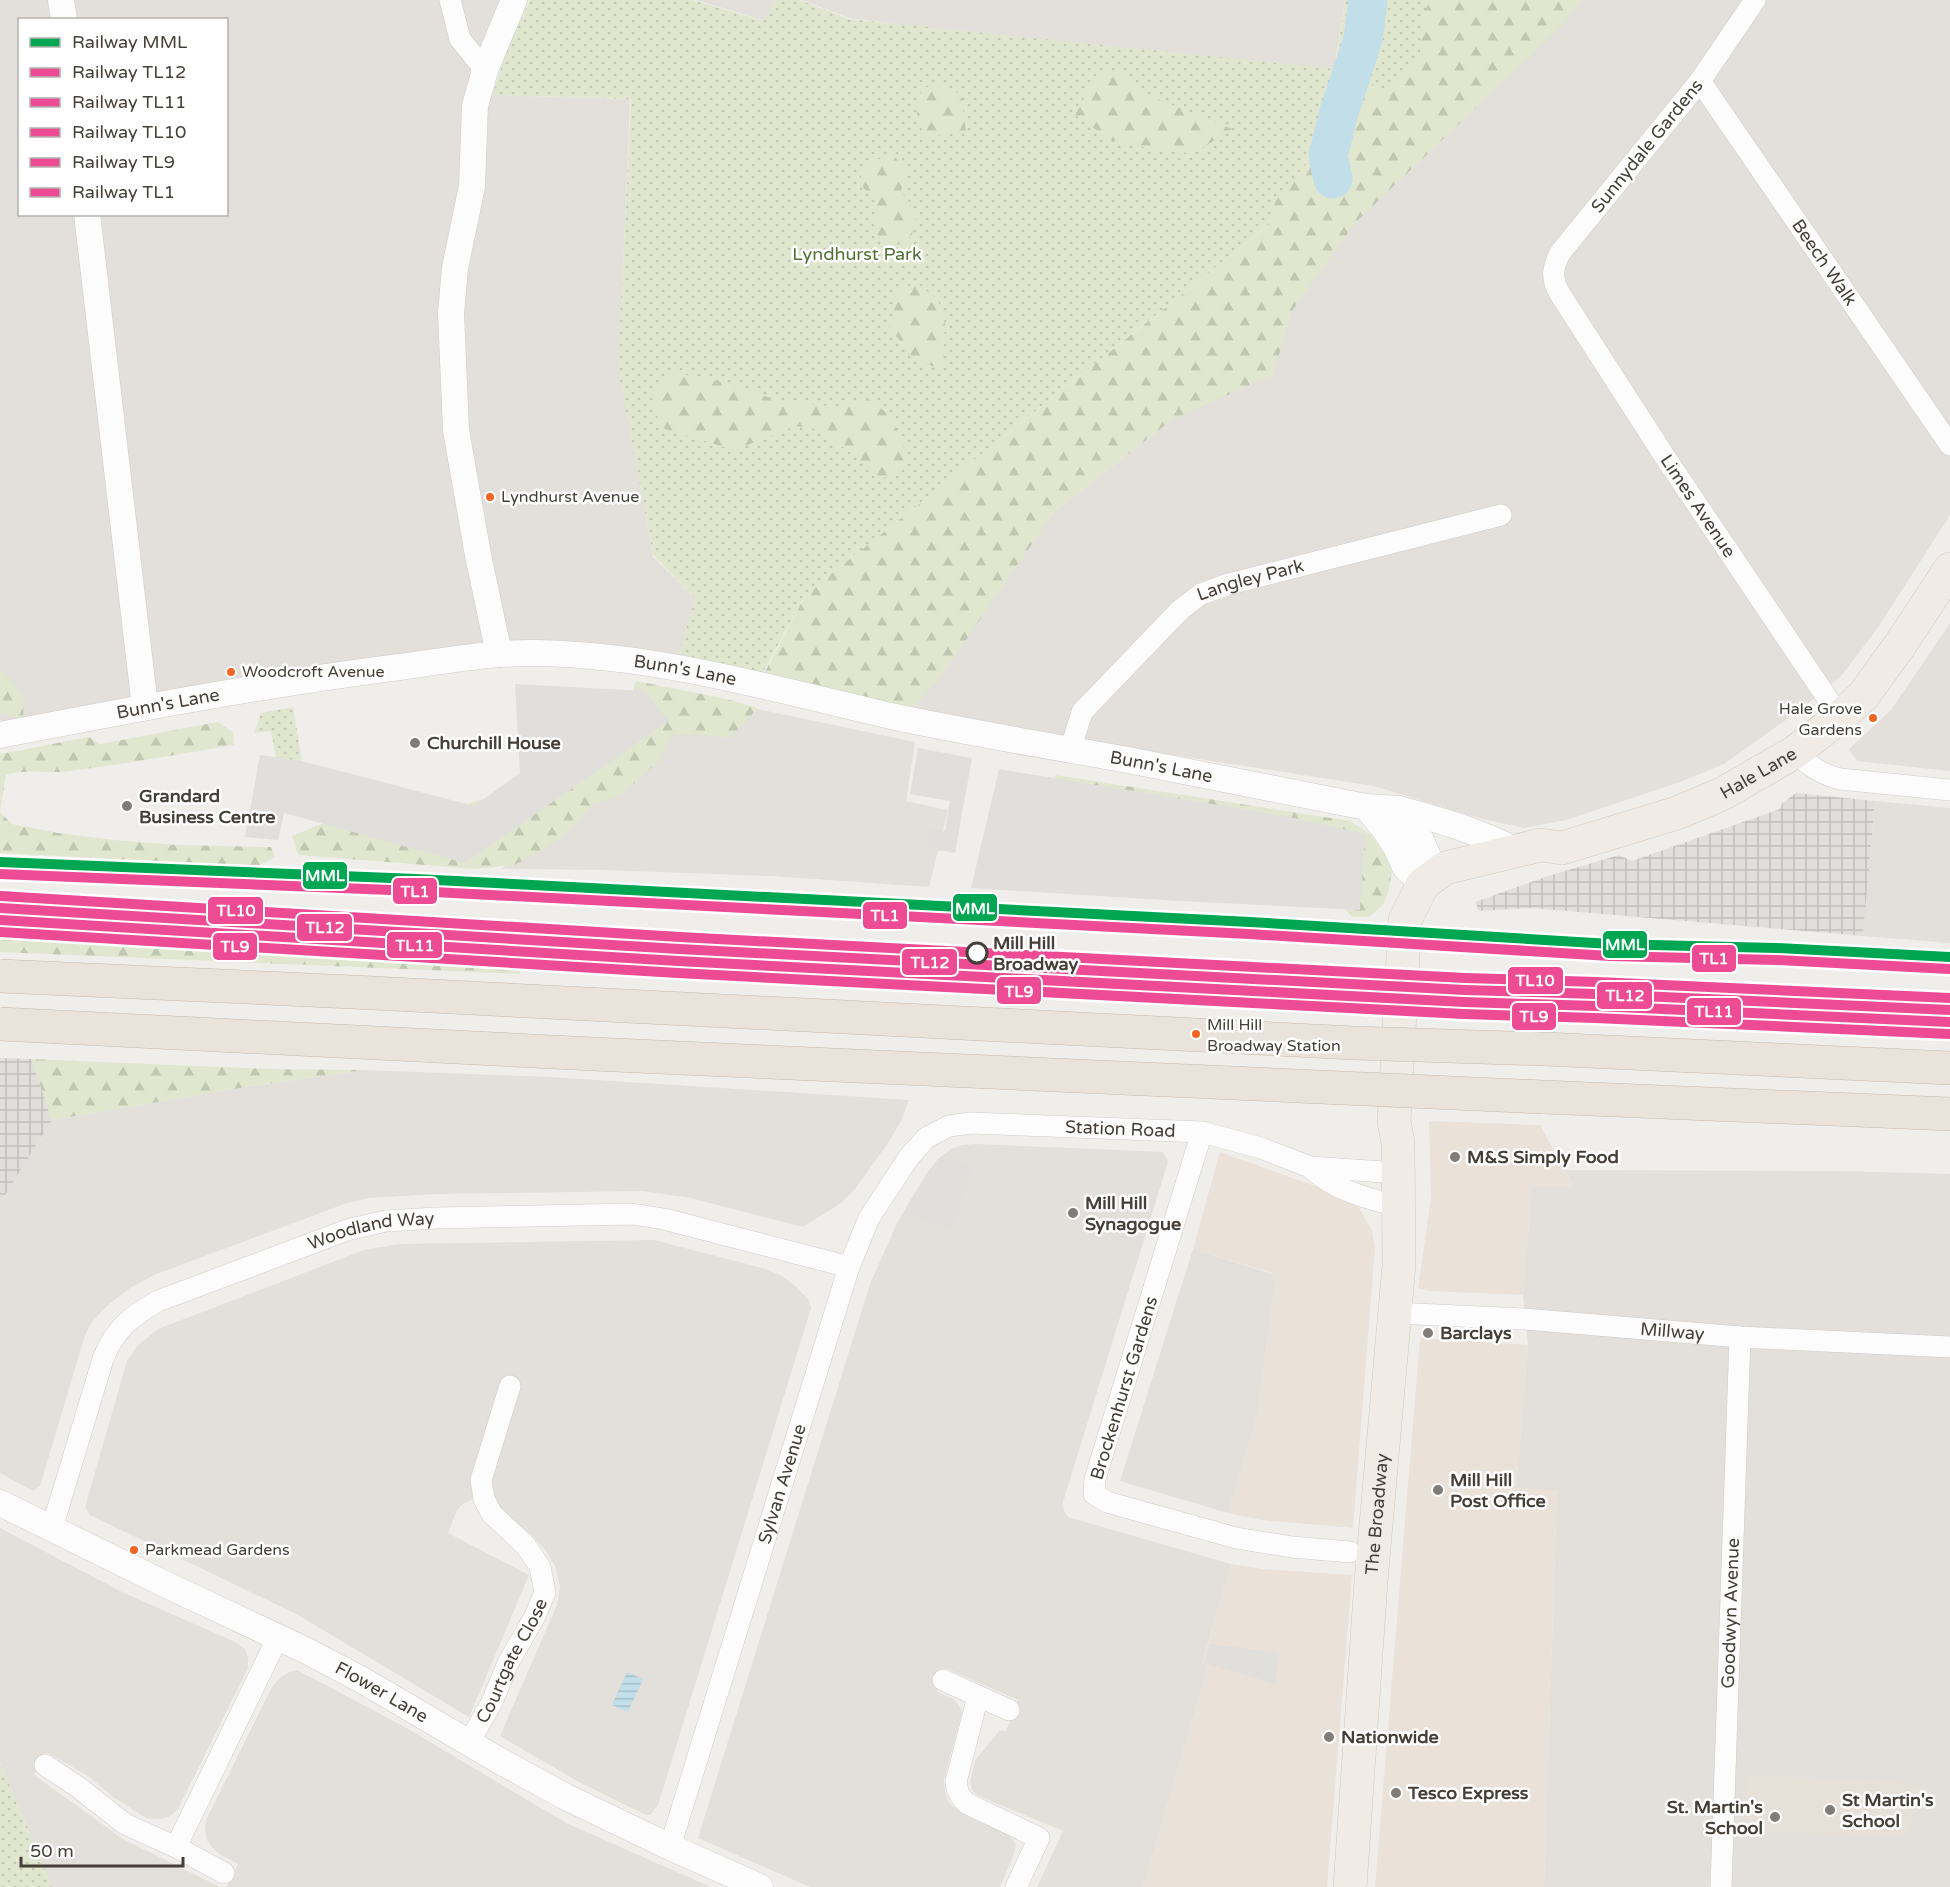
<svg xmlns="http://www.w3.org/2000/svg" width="1950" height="1887" font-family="'Varela Round',sans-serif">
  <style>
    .residential { fill: #e3dfda; fill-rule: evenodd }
    .commercial { fill: #eae1d9 }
    .industrial { fill: url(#industrial-grid) }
    .education { fill: #e6e0d8 }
    .grass { fill: url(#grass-dots) }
    .forest { fill: url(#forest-firs) }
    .parking { fill: #e1dfdc }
    .water { fill: url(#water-rules) }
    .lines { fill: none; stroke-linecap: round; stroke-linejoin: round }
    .river { stroke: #c1dee9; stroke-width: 39 }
    .minor-casing { stroke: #ceccc9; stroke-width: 22 }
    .tertiary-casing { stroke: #ceccc9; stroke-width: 27 }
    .primary-casing { stroke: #d0c8bb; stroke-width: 34 }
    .motorway-casing { stroke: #c5b8aa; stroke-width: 34 }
    .minor { stroke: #fdfcfc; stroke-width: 21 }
    .tertiary { stroke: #fdfcfc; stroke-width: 26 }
    .primary { stroke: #f0ebe5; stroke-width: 33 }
    .motorway { stroke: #eae3db; stroke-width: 33 }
    .motorway-bridge-casing { stroke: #c5b8aa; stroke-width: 34; stroke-linecap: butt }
    .motorway-bridge { stroke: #eae3db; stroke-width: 33 }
    .rail-1-casing { stroke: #fff; stroke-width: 15 }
    .rail-2-casing { stroke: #fff; stroke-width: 15 }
    .rail-3-casing { stroke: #fff; stroke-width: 15 }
    .rail-4-casing { stroke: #fff; stroke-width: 15 }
    .rail-5-casing { stroke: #fff; stroke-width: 15 }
    .rail-6-casing { stroke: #fff; stroke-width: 15 }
    .rail-1 { stroke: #00a651; stroke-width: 10 }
    .rail-2 { stroke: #ee4b95; stroke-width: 10 }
    .rail-3 { stroke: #ee4b95; stroke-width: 10 }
    .rail-4 { stroke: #ee4b95; stroke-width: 10 }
    .rail-5 { stroke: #ee4b95; stroke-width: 10 }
    .rail-6 { stroke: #ee4b95; stroke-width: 10 }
    .bus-dot { fill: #f26522; stroke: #fff; stroke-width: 2 }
    .poi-dot { fill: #817c77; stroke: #fff; stroke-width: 2 }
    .stop-dot { fill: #fff; stroke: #453f38; stroke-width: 3 }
    .labels { text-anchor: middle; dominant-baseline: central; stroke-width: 5; stroke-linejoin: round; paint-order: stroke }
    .bus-label { font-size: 16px; fill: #453f38; stroke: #fff; text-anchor: start }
    .street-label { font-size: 18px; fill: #453f38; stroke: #fff }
    .park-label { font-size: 18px; fill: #517032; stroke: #fff }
    .poi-label { font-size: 18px; font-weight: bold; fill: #453f38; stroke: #fff; text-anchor: start }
    .stop-label { font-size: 18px; font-weight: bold; fill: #453f38; stroke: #fff; text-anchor: start }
    .line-badge { stroke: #fff; stroke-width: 2 }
    .badge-label { font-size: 16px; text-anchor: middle; font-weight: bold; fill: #fff }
  </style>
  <defs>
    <pattern id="industrial-grid" width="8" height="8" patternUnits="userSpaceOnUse" patternTransform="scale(1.5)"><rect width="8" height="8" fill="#e1dedb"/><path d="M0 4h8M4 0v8" fill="none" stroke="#c2c0bd"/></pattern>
    <pattern id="grass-dots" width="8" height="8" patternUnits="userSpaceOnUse" patternTransform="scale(1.5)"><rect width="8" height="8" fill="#e1e7ce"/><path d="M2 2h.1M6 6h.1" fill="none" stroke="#c2c7b2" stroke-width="1.8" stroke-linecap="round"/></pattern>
    <pattern id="forest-firs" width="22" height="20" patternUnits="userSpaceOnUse" patternTransform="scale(1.5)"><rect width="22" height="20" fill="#e1e7ce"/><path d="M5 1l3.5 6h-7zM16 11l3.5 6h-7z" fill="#c2c7b2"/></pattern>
    <pattern id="water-rules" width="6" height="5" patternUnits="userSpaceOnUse" patternTransform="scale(1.5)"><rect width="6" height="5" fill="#c1dee9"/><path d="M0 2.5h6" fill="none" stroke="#a7c0c9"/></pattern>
  </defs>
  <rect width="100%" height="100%" fill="#f0eeeb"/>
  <!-- residential -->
  <path class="residential" d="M0,0H504L479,63L492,95L630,99L619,367L653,557L695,598L676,668L498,650L16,732L0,720ZM20,20H226V214H20Z
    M696,0H776L766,21Z
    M802,0H1345L1334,70L947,31L849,18Z
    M1555,0H1950V515L1877,629L1841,676L1804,707L1724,764L1680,782L1566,820L1524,828L1475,817L1374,786L908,714L1054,512L1173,419L1276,299Z
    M1950,623V771L1857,761L1849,749L1891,710Z
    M700,697L915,742L906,801L948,810L929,887L771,876L603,870L502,869Z
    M1875,801L1950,808V943L1863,936Z
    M364,1070L550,1077L909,1100L901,1121L888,1143L855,1189L841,1203L803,1227L691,1198L643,1191L433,1194L369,1198L347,1203L154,1275L130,1288L107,1306L92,1322L85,1335L40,1486L33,1491L0,1473V1203L52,1120L251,1086Z
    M975,1144L1163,1152L1168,1162L1063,1502L1064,1511L1068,1517L1231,1564L1202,1663L1208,1666L1143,1887H1037L1063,1831L977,1795L973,1791L970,1782L976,1759L1000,1730L1006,1731L1018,1700L945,1668L937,1692L953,1699L959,1705L962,1712L944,1780L945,1791L948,1802L955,1808L968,1817L1007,1834L1013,1840L1016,1845L1014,1854L1000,1887H810L698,1838L870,1284L898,1221L927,1173L938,1159L951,1149L963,1145Z
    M1565,1170L1836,1171L1950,1174V1887H1544L1557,1491L1516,1488L1528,1345L1523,1295L1532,1187H1574Z
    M654,1240L766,1269L782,1276L795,1286L809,1300L811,1308L658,1805L650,1815H646L577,1781L500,1736L557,1605L560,1586L555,1566L546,1551L531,1534L499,1510L474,1499L463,1504L457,1510L448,1533L529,1575L469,1717L298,1615L90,1515L85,1507L127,1361L137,1346L158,1329L364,1250L398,1244Z
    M1193,1249L1272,1274L1275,1282L1257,1416L1228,1513L1120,1481Z
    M0,1528L122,1592L235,1642L245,1649L248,1658V1668L178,1809L169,1817L158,1819L146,1818L113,1797L90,1777L46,1752L34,1775L123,1839L220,1887H52L0,1762Z
    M297,1670L403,1726L566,1823L711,1887H227L238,1864L218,1853L211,1846L206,1838L205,1827L207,1818L272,1687L279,1679L289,1672Z"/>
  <!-- commercial -->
  <path class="commercial" d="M1429,1121L1540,1125L1574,1187H1532L1523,1295L1430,1291L1418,1288L1431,1198Z
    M1220,1152L1340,1195L1359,1208L1372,1230L1375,1248L1353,1528L1261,1520L1228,1513L1257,1416L1275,1282L1272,1273L1193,1249Z
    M1420,1338L1528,1345L1516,1488L1557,1490L1544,1887H1375Z
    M1231,1564L1263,1569L1352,1575L1327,1887H1143L1208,1666L1202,1664Z"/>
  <!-- industrial -->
  <path class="industrial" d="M1796,793L1875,801L1863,936L1531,908L1479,911L1475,902L1545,877L1619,855L1632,861L1780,809L1782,803Z
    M0,1058L31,1059L52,1120L0,1203Z"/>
  <!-- education -->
  <path class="education" d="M1747,1776L1899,1781L1923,1788L1905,1837L1745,1831Z"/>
  <!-- grass -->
  <path class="grass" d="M530,0H693L764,21L775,0H800L849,19L1335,69L1345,0H1476L1271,223L806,594L756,685L676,667L695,598L653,555L618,367L631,99L492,95L512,37Z
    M293,707L302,761L276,758L271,731L254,733L261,713Z
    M0,1762L52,1887H0Z"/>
  <!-- forest -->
  <path class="forest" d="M1361,0H1378L1363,77L1383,92L1420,55L1422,14L1431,0H1581L1566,22L1355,223L1292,311L1273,375L1173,419L1054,512L939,679L908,714L758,685L806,594L1269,225L1275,202L1308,161L1336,106L1361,15Z
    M1097,73L1129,74L1138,91L1232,129L1195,153L1161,151L1111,140L1075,115Z
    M934,84L961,94L966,132L927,137L916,121L921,90Z
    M894,156L908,173L901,191L917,214L912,234L905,244L882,245L873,223L877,203L859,183L866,162Z
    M918,284L938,300L945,323L943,369L915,361L890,328L898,288Z
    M675,373L726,383L777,400L836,407L871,399L891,417L908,457L900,473L879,479L858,458L820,430L796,426L734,450L659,427L654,393Z
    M0,670L5,673L24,696L23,719L0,713Z
    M636,681L727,699L758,708L730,738L700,734H672L661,759L620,796L591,805L573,828L544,850L514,865L476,869L298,855L292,836L324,823L448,858L456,808L483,799L501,802L526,813L545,807L648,730L630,698Z
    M218,722L233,732L234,745C179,754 125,764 70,771C49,774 26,769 6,775L0,812L12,824L58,833L114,840L177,845L271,847L275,857L258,866L0,853V754L89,737L100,744Z
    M1055,775L1350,821L1371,835L1384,853L1392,871L1388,893L1383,905L1369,917H1352L1340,903L1056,783Z
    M0,921L219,935L522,950L520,974L0,952Z
    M31,1059L271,1069L364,1070L251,1086L52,1120Z"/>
  <!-- parking -->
  <path class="parking" d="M515,684L645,691L669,721L465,863L284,813L278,840L245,837L260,755L302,761L474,806L520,773Z
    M918,748L972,758L955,853L926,848L929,829L945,831L950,801L910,794Z
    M999,769L1290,817L1365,834L1360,910L1179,901L971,888Z
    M942,1156L973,1166L952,1230L903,1213L927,1173Z
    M1210,1644L1279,1653L1275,1684L1205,1663Z"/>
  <!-- water -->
  <path class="water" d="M627,1672L643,1679L628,1712L612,1705Z"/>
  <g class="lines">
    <!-- river -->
    <path class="river" d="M1333,179L1328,156L1339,112L1363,39L1368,0"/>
    <defs>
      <g id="minor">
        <path d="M450,0L460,39L485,70"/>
        <path id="s1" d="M1755,0L1700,81L1560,253C1552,269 1551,279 1560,294L1665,457L1840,717"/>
        <path id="s2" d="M1700,81L1950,445"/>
        <path id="s3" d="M1070,751L1082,712L1180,610L1201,594L1229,584L1501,515"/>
        <path d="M1795,752C1809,766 1821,774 1840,779L1950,790"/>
        <path d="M1202,1132L1095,1479L1094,1494L1107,1502L1236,1538L1292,1547L1350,1552"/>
        <path d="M1310,1167C1333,1190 1368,1199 1399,1206"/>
        <path id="s4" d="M1394,1313L1524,1319L1740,1337L1950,1347"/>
        <path id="s5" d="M52,1528L103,1359C114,1330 131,1316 158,1301L347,1230L386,1221L436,1218L632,1214L664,1219L849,1267"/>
        <path d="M943,1680L978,1696L956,1782C957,1792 960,1798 968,1804L1039,1838L1016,1887"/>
        <path d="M978,1696L1009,1710"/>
        <path id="s6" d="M469,1742L492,1702L508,1663L535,1616L545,1592L540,1567L526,1546L492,1514L484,1499L481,1480L510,1386"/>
        <path d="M45,1765L78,1787L125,1824L176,1847L278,1637"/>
        <path d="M176,1847L224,1873"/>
        <path id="s7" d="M670,1847L849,1267L869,1218L909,1157L926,1138L949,1126L971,1123L1202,1132L1261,1148L1310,1167L1399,1173"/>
        <path id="s8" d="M1721,1887L1740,1337"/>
      </g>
      <g id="tertiary">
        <path d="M61,0L64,20"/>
        <path d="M87,214L145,707"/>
        <path d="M499,654L478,555L456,430L451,313L455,268L472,186L475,106L485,70L514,0"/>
        <path id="s9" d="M0,735C130,710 260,685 392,668C440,662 489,652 537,653C661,655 780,691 900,718C977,734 1055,747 1133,761C1211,776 1288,792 1366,807L1399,809L1421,840L1429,859L1423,884L1405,867L1396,847L1385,830L1366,807"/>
        <path d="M1399,809C1439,820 1479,831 1516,851"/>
        <path id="s10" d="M0,1503L171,1587L305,1650L362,1680L500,1761L566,1797L670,1847L760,1887"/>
      </g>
      <g id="primary">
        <path id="s11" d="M1350,1887L1371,1581L1399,1265L1398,1143L1394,1121L1405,920L1423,884L1445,868L1541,845L1562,848L1677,813L1722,794L1795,752L1840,717L1863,696L1900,645L1950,569"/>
      </g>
      <path id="motorway" d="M1545,1049L1950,1068
        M1543,1097L1950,1114"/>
    </defs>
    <!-- minor casing -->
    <use href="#minor" class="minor-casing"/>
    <!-- tertiary casing -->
    <use href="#tertiary" class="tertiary-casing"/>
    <!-- primary casing -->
    <use href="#primary" class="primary-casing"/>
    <!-- motorway casing -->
    <use href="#motorway" class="motorway-casing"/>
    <!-- minor -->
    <use href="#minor" class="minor"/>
    <!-- tertiary -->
    <use href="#tertiary" class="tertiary"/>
    <!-- primary -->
    <use href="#primary" class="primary"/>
    <!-- motorway -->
    <use href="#motorway" class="motorway"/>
    <defs>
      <path id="motorway-bridge" d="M0,976L353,992L1354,1043L1545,1049
        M0,1024L593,1054L1543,1097"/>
    </defs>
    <!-- motorway-bridge casing -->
    <use href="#motorway-bridge" class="motorway-bridge-casing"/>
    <!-- motorway-bridge -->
    <use href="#motorway-bridge" class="motorway-bridge"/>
    <defs>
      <path id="rail-1" d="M0,862L416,879L1250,922L1611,944L1776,948L1950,957"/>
      <path id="rail-2" d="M0,908L679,949L1465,990L1596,994L1950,1010"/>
      <path id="rail-3" d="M0,920L678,961L1464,1002L1596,1006L1949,1022"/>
      <path id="rail-4" d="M1,896L680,937L1465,978L1597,982L1950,998"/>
      <path id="rail-5" d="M0,932L678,973L1464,1014L1595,1018L1949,1034"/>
      <path id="rail-6" d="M0,874L415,891L1249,934L1610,956L1776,960L1949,969"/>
    </defs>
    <!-- rail-1 casing -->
    <use href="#rail-1" class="rail-1-casing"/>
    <!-- rail-2 casing -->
    <use href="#rail-2" class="rail-2-casing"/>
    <!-- rail-3 casing -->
    <use href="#rail-3" class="rail-3-casing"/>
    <!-- rail-4 casing -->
    <use href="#rail-4" class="rail-4-casing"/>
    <!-- rail-5 casing -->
    <use href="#rail-5" class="rail-5-casing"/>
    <!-- rail-6 casing -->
    <use href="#rail-6" class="rail-6-casing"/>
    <!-- rail-1 -->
    <use href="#rail-1" class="rail-1"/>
    <!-- rail-2 -->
    <use href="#rail-2" class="rail-2"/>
    <!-- rail-3 -->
    <use href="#rail-3" class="rail-3"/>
    <!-- rail-4 -->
    <use href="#rail-4" class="rail-4"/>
    <!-- rail-5 -->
    <use href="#rail-5" class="rail-5"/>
    <!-- rail-6 -->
    <use href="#rail-6" class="rail-6"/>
  </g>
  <!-- markers -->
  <g class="bus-dot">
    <circle cx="490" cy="497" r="5"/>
    <circle cx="231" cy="672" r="5"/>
    <circle cx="1873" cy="718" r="5"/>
    <circle cx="1196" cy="1034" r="5"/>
    <circle cx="134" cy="1550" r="5"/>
  </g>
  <g class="poi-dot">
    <circle cx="415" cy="743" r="6"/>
    <circle cx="127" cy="806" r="6"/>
    <circle cx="1455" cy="1157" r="6"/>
    <circle cx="1073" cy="1213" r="6"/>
    <circle cx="1428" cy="1333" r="6"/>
    <circle cx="1438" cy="1490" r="6"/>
    <circle cx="1329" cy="1737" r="6"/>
    <circle cx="1396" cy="1793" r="6"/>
    <circle cx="1830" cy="1810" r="6"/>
    <circle cx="1775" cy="1817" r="6"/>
  </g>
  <circle class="stop-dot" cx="977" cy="953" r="10"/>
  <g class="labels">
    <!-- bus labels -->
    <g class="bus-label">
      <text x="501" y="497">Lyndhurst Avenue</text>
      <text x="242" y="672">Woodcroft Avenue</text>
      <text x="1862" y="709" text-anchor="end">Hale Grove<tspan x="1862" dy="21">Gardens</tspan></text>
      <text x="1207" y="1025">Mill Hill<tspan x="1207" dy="21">Broadway Station</tspan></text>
      <text x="145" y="1550">Parkmead Gardens</text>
    </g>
    <!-- street labels -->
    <g class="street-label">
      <text transform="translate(1647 146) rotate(-51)">Sunnydale Gardens</text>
      <text stroke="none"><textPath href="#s2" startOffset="220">Beech Walk</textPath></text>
      <text stroke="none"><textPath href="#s1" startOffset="616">Limes Avenue</textPath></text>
      <text stroke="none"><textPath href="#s3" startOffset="260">Langley Park</textPath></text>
      <text stroke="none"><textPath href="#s9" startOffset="693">Bunn's Lane</textPath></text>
      <text stroke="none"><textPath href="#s9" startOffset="171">Bunn's Lane</textPath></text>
      <text stroke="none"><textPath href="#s9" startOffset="1179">Bunn's Lane</textPath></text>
      <text stroke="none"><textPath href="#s11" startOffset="1368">Hale Lane</textPath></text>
      <text stroke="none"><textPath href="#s7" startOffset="956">Station Road</textPath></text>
      <text stroke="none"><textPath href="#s5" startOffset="484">Woodland Way</textPath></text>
      <text stroke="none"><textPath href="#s4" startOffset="279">Millway</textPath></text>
      <text transform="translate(1124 1388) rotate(-73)">Brockenhurst Gardens</text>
      <text stroke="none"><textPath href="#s7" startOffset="380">Sylvan Avenue</textPath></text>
      <text stroke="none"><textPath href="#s11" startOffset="374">The Broadway</textPath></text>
      <text stroke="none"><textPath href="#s8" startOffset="274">Goodwyn Avenue</textPath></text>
      <text stroke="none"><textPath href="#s6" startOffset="92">Courtgate Close</textPath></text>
      <text stroke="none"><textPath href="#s10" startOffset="426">Flower Lane</textPath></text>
    </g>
    <!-- park labels -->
    <g class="park-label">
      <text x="857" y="254">Lyndhurst Park</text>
    </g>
    <!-- poi labels -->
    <g class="poi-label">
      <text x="427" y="743">Churchill House</text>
      <text x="139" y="796">Grandard<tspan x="139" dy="21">Business Centre</tspan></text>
      <text x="1467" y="1157">M&amp;S Simply Food</text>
      <text x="1085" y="1203">Mill Hill<tspan x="1085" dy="21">Synagogue</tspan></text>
      <text x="1440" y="1333">Barclays</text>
      <text x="1450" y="1480">Mill Hill<tspan x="1450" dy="21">Post Office</tspan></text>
      <text x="1341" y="1737">Nationwide</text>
      <text x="1408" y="1793">Tesco Express</text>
      <text x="1842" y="1800">St Martin's<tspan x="1842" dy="21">School</tspan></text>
      <text x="1763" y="1807" text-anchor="end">St. Martin's<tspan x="1763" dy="21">School</tspan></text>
    </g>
    <!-- stop labels -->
    <g class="stop-label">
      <text x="993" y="943">Mill Hill<tspan x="993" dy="21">Broadway</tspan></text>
    </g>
  </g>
  <g class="line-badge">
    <rect x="302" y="861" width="46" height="29" rx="6" fill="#00a651"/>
    <rect x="392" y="877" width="46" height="28" rx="6" fill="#ee4b95"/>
    <rect x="952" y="893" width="46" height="29" rx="6" fill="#00a651"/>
    <rect x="207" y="896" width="57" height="29" rx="6" fill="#ee4b95"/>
    <rect x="862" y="901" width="46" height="29" rx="6" fill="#ee4b95"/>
    <rect x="296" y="913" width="57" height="29" rx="6" fill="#ee4b95"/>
    <rect x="1602" y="930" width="46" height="29" rx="6" fill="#00a651"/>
    <rect x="386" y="931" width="57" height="28" rx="6" fill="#ee4b95"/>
    <rect x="212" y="932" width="46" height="29" rx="6" fill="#ee4b95"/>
    <rect x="1691" y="944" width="46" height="29" rx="6" fill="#ee4b95"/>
    <rect x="901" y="948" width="57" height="28" rx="6" fill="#ee4b95"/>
    <rect x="1507" y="966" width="57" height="29" rx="6" fill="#ee4b95"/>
    <rect x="996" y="976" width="46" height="29" rx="6" fill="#ee4b95"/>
    <rect x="1596" y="981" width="57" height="29" rx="6" fill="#ee4b95"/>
    <rect x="1686" y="997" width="56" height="29" rx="6" fill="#ee4b95"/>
    <rect x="1511" y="1002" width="46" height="29" rx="6" fill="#ee4b95"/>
  </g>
  <g class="badge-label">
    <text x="325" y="881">MML</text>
    <text x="415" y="897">TL1</text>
    <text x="975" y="914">MML</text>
    <text x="236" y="916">TL10</text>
    <text x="885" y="921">TL1</text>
    <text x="325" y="933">TL12</text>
    <text x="1625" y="950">MML</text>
    <text x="415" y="951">TL11</text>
    <text x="235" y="952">TL9</text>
    <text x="1714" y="964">TL1</text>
    <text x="930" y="968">TL12</text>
    <text x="1535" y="986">TL10</text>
    <text x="1019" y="997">TL9</text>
    <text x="1625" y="1001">TL12</text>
    <text x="1714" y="1017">TL11</text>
    <text x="1534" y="1022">TL9</text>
  </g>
  <!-- legend -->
  <rect x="18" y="18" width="210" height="198" fill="#ffffff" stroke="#b5b2af" stroke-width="1.5"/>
  <rect x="30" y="38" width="30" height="9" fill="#00a651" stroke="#b5b2af" stroke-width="1.5"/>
  <text x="72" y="48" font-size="18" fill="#453f38">Railway MML</text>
  <rect x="30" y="68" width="30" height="9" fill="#ee4b95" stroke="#b5b2af" stroke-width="1.5"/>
  <text x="72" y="78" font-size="18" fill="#453f38">Railway TL12</text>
  <rect x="30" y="98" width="30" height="9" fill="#ee4b95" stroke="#b5b2af" stroke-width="1.5"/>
  <text x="72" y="108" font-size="18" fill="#453f38">Railway TL11</text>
  <rect x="30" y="128" width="30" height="9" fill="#ee4b95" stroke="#b5b2af" stroke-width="1.5"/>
  <text x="72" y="138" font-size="18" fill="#453f38">Railway TL10</text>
  <rect x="30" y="158" width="30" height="9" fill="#ee4b95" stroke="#b5b2af" stroke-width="1.5"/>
  <text x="72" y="168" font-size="18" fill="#453f38">Railway TL9</text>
  <rect x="30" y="188" width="30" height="9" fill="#ee4b95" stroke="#b5b2af" stroke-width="1.5"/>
  <text x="72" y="198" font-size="18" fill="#453f38">Railway TL1</text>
  <!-- scale -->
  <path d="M21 1857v9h162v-9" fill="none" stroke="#453f38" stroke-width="3"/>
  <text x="30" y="1857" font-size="18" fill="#453f38" stroke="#ffffff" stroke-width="4.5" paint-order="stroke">50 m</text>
</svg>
